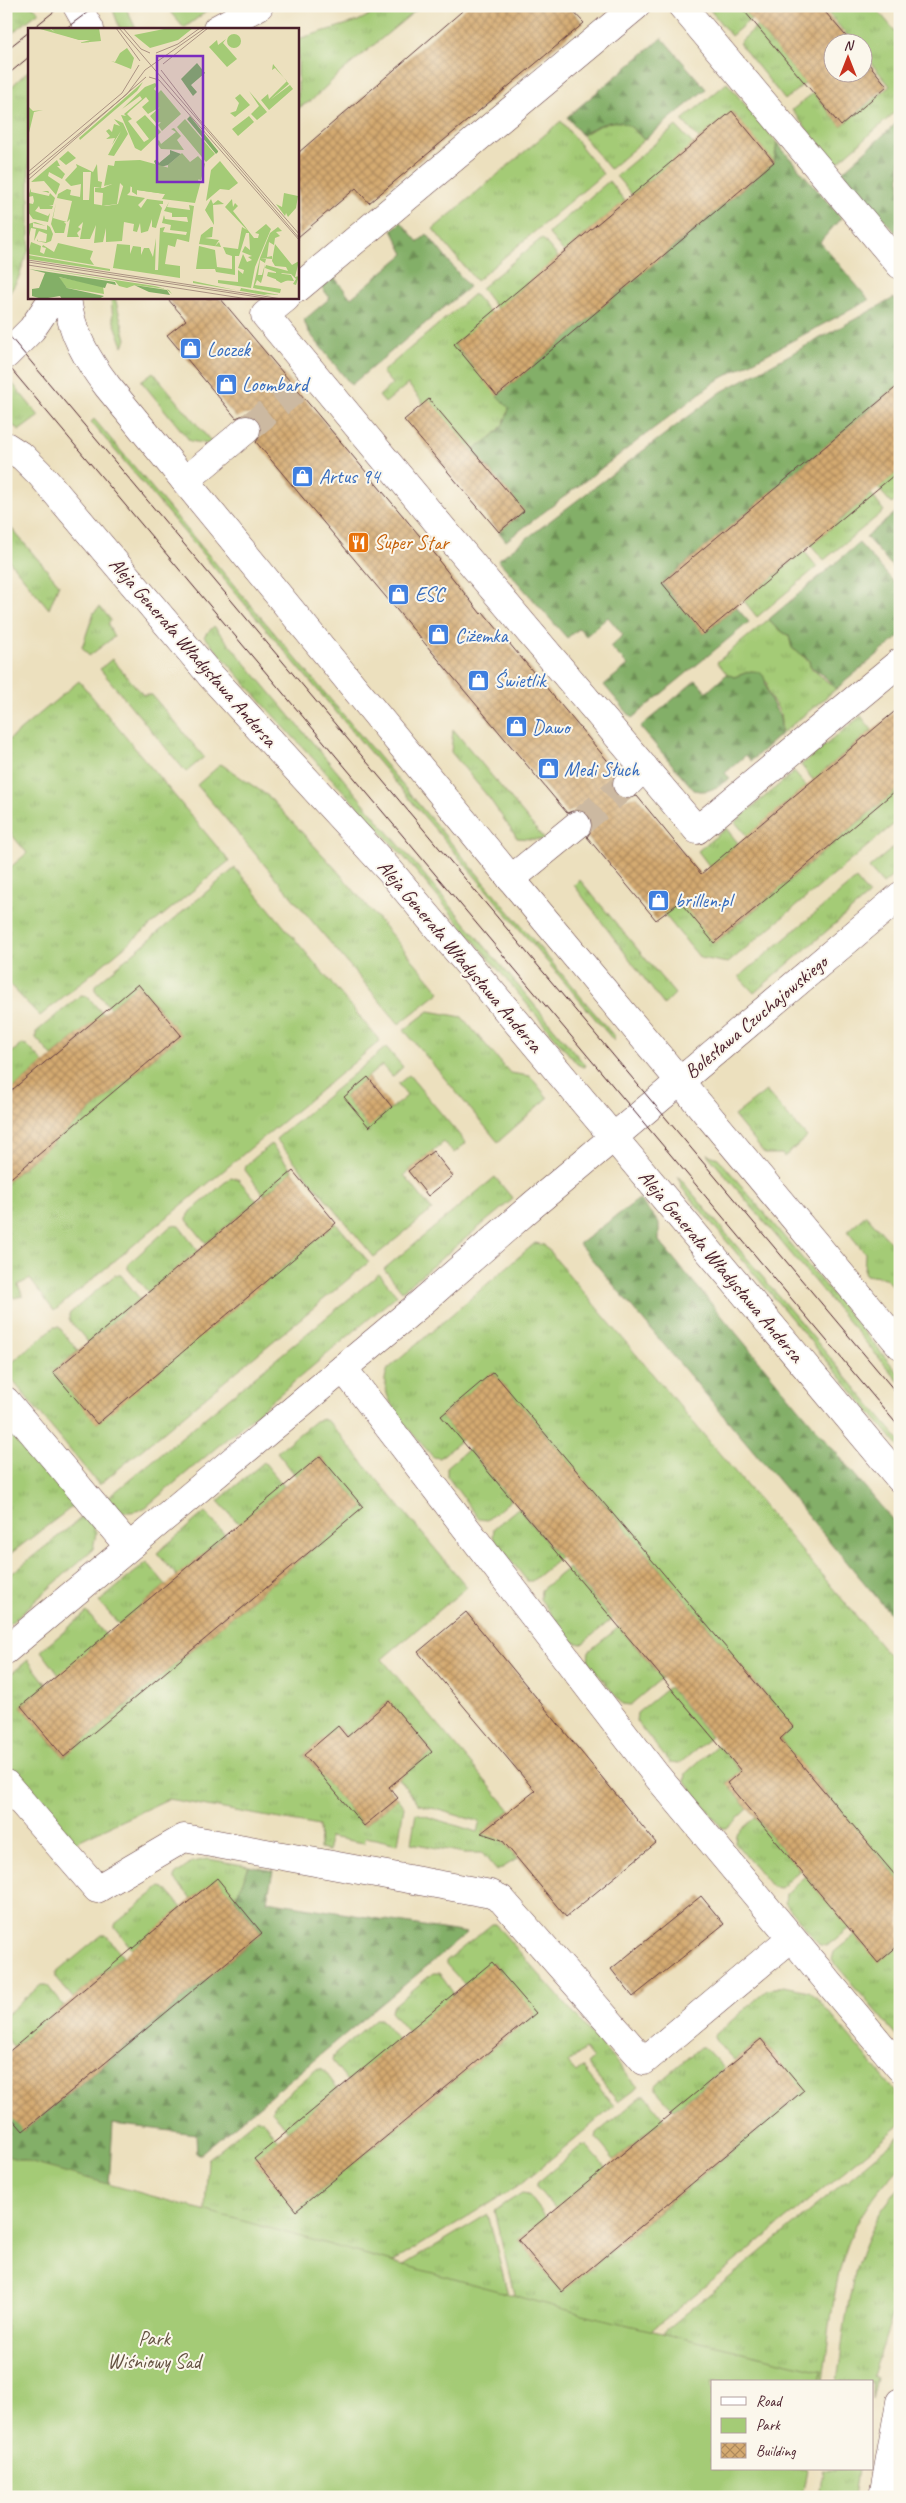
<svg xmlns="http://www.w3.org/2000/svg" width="906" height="2503" font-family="Caveat,sans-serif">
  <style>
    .grass { fill: url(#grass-tufts); stroke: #777550 }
    .forest { fill: url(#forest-firs); stroke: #666749 }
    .green { fill: #a4cb76; stroke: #777550 }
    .building { fill: url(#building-cross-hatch) }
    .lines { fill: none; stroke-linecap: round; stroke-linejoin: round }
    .street-tunnel { stroke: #ccb9a1; stroke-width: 28; stroke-dasharray: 28 14; stroke-linecap: butt }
    .street-casing { stroke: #623c41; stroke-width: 29 }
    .secondary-casing { stroke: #623c41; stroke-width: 29 }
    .primary-casing { stroke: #623c41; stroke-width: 29 }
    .street { stroke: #fff; stroke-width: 28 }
    .secondary { stroke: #fff; stroke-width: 28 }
    .primary { stroke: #fff; stroke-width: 28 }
    .tram { stroke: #4a1f2b; stroke-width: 1 }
    .labels { text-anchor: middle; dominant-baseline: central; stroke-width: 4; stroke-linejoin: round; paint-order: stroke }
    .shop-label { font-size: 20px; fill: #366cbe; stroke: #fbf7ec; text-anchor: start }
    .food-label { font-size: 20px; fill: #c56008; stroke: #fbf7ec; text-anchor: start }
    .street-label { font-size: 20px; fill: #4a1f2b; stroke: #fbf7ec }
    .park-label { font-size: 20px; fill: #655342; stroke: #fbf7ec }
    .inset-road { fill: none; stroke: #ab9383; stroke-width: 1 }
    .view { fill: #7b2cbf; fill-opacity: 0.15; stroke: #7b2cbf; stroke-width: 2.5 }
    .inset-edge { fill: none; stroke: #4a1f2b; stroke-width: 2.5 }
  </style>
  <defs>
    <pattern id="grass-tufts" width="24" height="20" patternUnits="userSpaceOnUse" patternTransform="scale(1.25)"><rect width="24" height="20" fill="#a4cb76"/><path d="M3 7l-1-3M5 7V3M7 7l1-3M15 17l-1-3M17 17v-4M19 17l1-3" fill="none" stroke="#8fae66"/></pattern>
    <pattern id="forest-firs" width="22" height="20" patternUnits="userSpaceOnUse" patternTransform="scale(1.25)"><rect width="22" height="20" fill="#83af67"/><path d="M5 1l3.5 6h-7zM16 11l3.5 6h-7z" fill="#6d8e55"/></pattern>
    <pattern id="building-cross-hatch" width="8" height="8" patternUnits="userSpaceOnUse" patternTransform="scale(1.25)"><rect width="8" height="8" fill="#d4aa71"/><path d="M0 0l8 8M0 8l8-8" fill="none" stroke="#ae8a5d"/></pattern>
  </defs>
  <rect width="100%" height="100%" fill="#fbf7ec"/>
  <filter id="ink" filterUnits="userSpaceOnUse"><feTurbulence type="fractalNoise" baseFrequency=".02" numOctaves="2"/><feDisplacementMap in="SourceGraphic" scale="10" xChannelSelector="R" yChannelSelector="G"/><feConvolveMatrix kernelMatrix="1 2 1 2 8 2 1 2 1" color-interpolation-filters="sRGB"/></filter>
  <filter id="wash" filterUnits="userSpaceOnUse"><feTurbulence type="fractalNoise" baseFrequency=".0096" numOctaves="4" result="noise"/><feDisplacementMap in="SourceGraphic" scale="20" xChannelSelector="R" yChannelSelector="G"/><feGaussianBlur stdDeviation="1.12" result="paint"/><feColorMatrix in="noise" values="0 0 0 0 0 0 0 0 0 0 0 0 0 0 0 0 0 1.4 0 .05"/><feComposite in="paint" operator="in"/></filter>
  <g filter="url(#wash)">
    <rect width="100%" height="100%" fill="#ece0be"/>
    <!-- grass -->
    <path class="grass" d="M6,6H33L39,12L6,38Z
      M114,6H125L136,29H120L112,7Z
      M214,6L184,28L171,13V6Z
      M387,6H421L340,73L311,101L298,108V39L358,21Z
      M707,6H740L751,19L731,36Z
      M822,6H874L900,37V108L835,165L792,110L813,93L841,126L890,86L864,55V42H853Z
      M757,26L805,83L785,100L739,43Z
      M29,70V249L18,279L6,299V92Z
      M727,83L777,143L774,162L732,112L699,139L682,120Z
      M561,121L603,174L476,281L433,229Z
      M618,121L628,124L644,140L610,169L582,135L605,123Z
      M676,126L693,144L632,195L616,176Z
      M609,181L625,201L564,252L548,233Z
      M542,238L558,257L497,309L481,288Z
      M474,294L491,314L454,345L509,408C505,430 490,439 472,450L429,400L424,404L408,384L385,403L379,396L392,384L382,372Z
      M111,298H115L126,339L123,346L113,319Z
      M153,372L214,445L190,441L141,381Z
      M13,384L39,416L20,430L6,422V387Z
      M94,419L614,1036V1041L91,422Z
      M900,470V497L892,504L878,488Z
      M871,494L884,511L824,560L811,545Z
      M6,522L59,584L49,609L6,557Z
      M804,551L817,567L757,617L744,601Z
      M100,607L111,620L108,624L114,637L89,656L82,647L94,612Z
      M769,619L774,626L789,636L792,648L809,661L810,667L836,689L781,734C781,726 782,716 778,709C772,699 766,695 767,682L751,671L734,677L727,674L717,662Z
      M214,626L586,1066L583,1067L577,1064L404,857L273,715L204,636Z
      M112,659L143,695H152L204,757L186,772L100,669Z
      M79,681L229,861L40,1016L6,981V871L27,853L6,828V742Z
      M861,716L872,730L813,780L801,765Z
      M453,729L545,840L517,838L489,798L451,752Z
      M221,764L268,796L334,867L440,992L399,1024L197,785Z
      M794,772L806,786L747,836L735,822Z
      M900,787V819L728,963L700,958L664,914L683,900L715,943Z
      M726,828L738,843L710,867L698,851Z
      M900,842V870L883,884L869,868Z
      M235,868L380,1041L54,1311L30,1279L18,1285L23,1296L14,1298L6,1286V1182L181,1035L138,984L110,1008L95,990V985Z
      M856,879L869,895L754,993L739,977Z
      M580,880L675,994L664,1005L574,885Z
      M81,995L87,996L103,1014L52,1056L36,1038V1032Z
      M429,1011L462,1017L510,1073L530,1076L548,1098L498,1142L404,1030Z
      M22,1044L27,1045L44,1063L6,1095V1057Z
      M386,1047L403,1067L392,1077L382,1065L344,1097L368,1127L407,1096L398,1084L409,1075L466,1143L454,1153L444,1142L404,1175L432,1210L374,1257L276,1139Z
      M766,1091L807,1137L784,1157L782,1154H765L734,1116Z
      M271,1144L293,1171L264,1195L245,1170L246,1165Z
      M707,1154L718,1158L900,1375V1383Z
      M678,1176L900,1441V1448L682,1188Z
      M231,1177L238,1179L257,1201L206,1243L187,1220L188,1214Z
      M495,1177L513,1199L402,1291L384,1269Z
      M866,1215L900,1253V1295L885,1278L866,1275L864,1272L865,1253L847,1231Z
      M336,1223L369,1262L99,1485L8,1375L9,1365L54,1327H59L78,1351L53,1372L97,1423Z
      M172,1225L179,1226L198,1251L148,1292L128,1269V1264Z
      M535,1243L544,1245L900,1668V1881L780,1739L793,1727L493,1372L441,1416L461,1440L440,1458L433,1457C416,1436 373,1397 388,1369Z
      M379,1274L397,1295L146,1507C129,1516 118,1512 104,1501Z
      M115,1275H121L140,1299L88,1342L69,1320V1314Z
      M6,1419L76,1504L6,1557Z
      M323,1419L329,1422L467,1587L382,1659L510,1810L491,1825L517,1859L497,1871L482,1853H464L411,1843L416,1813L477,1832L480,1822L418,1804L399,1779L432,1752L389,1701L347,1737L338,1726L304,1755L364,1826L398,1798L404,1806L398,1844L366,1837L364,1843L329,1837V1851L320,1849L319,1826L168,1799L69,1845L6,1770V1678L28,1660L47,1685L21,1706L64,1757L363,1507L320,1456L296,1476L277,1452L315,1421Z
      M468,1449L511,1500L487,1520L479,1519L447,1476V1467Z
      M264,1462L284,1486L239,1524L218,1501Z
      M518,1508L560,1558L532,1581H527L493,1537L494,1528Z
      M205,1512L225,1535L177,1576L157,1553Z
      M86,1514L96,1533L93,1549L6,1627V1578Z
      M147,1562L166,1585L119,1624L99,1602Z
      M568,1568L612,1619L582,1644L572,1642L540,1599L541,1590Z
      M87,1612L106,1636L59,1675L41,1651Z
      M619,1627L662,1678L630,1705L622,1704L588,1661L589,1651Z
      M669,1687L711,1737L679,1764L670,1763L636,1721L637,1713Z
      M717,1745L741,1771L727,1783L748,1809L728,1828H722L685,1781L686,1773Z
      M755,1817L800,1870L780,1888L772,1887L735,1843L736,1835Z
      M208,1859L249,1866L235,1900L217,1879L192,1899L175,1880V1875L193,1862Z
      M805,1876L849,1928L827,1946L820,1945L785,1903L786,1894Z
      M161,1887L165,1888L182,1908L132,1949L115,1928V1924Z
      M492,1924H495L638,2087L618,2102L587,2064L593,2059L585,2049L568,2063L576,2072L582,2067L614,2106L521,2184L314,2310L201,2276L208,2159L256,2119L262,2120L278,2140L254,2159L297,2210L535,2014L493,1962L465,1985L446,1964V1961Z
      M102,1935H106L123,1956L73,1998L56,1978V1973Z
      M855,1935L878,1962L900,1944V2040L832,1960L834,1952Z
      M433,1973H439L454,1994L408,2032L391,2012L392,2007Z
      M41,1985H47L64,2006L14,2047L6,2038V2015Z
      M784,1986L809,1991L815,1996L900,2097V2125L584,2386L533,2373L494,2211L522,2193L528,2194L546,2217L518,2240L562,2292L804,2091L761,2039L734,2060L715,2040V2035L767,1990Z
      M375,2019H381L398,2040L348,2081L332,2061L333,2056Z
      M700,2047H704L724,2068L674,2110L656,2090V2085Z
      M318,2068L323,2069L338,2089L288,2131L272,2111L273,2106Z
      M642,2096H646L664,2119L614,2160L596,2138L597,2133Z
      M900,2136V2167C833,2232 835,2295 823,2382H712L595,2389Z
      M582,2145L587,2146L606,2168L555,2209L537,2188V2183Z
      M900,2188V2309L895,2308L873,2376L877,2378L872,2400V2382H837C847,2315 850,2238 900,2188Z
      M488,2214L527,2371L324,2313Z
      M823,2469H858L854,2497H819Z"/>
    <!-- forest -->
    <path class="forest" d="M662,38L706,89L644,140C624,115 608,118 582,135L567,117Z
      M900,120V231L895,232L842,172Z
      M777,143L841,218L820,242L869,300L716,381L506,541L499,532L524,511L472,450C490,439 505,430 509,408L497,396L774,162Z
      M401,222L418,242L427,234L469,287L351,385L308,331L304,320L330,298L322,288L334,277L351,298L404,254L392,230Z
      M894,298L900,304V384L662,583L704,634L736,607L749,622L632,718L604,685L628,665L610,647L623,635L608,617L586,636L579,628L567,638L498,560L721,392Z
      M900,509V575L866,537Z
      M859,543L900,589V636L836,689L824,676L810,666L809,660L792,648L789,636L774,626L769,619Z
      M751,671C770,671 763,685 769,696C777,715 781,710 781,734L751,761L746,755L725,773L730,778C718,786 710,794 694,790L640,727L696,680L707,692L727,674L734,677Z
      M639,1199L659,1223V1241L900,1529V1625L579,1244Z
      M249,1866L273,1871L267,1901L467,1933L201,2154H197L196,2134L113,2124L109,2185L6,2218V2111L24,2131L262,1933L235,1900Z"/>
    <!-- green -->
    <path class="green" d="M6,2156L582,2314L822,2371L820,2382H712V2469H807L802,2497H6Z"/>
    <g id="blocks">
      <!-- building -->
      <path class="building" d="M468,6H568L584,23L369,203L356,188L298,237V153Z
        M740,6H820L851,42H834V72H864V58L887,86L841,126Z
        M732,111L774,162L497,396L454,344Z
        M167,298H220L440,560L439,561L481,614L483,612L617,772L612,780V788L616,795L623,799L637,796L701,874L900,707V787L714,943L680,902L656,920L587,837L591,831L592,823L589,815L583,811L575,810L567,813L256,442L260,436L261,428L258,420L251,415H243L236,418L167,335L186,320Z
        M900,384V470L704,634L662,583Z
        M429,399L524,511L499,532L404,420Z
        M138,984L181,1035L6,1182V1095Z
        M368,1077L392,1107L369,1127L344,1097Z
        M433,1151L453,1176L428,1196L408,1171Z
        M293,1171L336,1223L97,1424L53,1372Z
        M493,1372L793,1727L780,1739L900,1881V1944L878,1963L727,1783L741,1771L441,1416Z
        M320,1456L363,1507L64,1757L21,1706Z
        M466,1612L656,1843L566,1917L502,1840L481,1833L535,1791L418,1652Z
        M389,1701L432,1752L389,1787L398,1798L364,1826L304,1755L338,1726L347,1737Z
        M217,1878L262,1933L23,2131L6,2111V2054Z
        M701,1896L724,1924L633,1997L611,1969Z
        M492,1962L536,2013L296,2211L254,2159Z
        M761,2039L804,2090L562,2292L518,2240Z"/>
    </g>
  </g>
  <g filter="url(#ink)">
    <use href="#blocks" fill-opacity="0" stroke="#623c41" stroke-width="1"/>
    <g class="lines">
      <!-- street-tunnel -->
      <path class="street-tunnel" d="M246,430L296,389
        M577,825L627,784"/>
      <defs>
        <path id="street" d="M682,6L900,265
          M298,288L636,6
          M286,298L265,315L477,570L697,830L900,662
          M185,481L246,430
          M627,784L644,767
          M511,879L577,825
          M343,1368L656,1775L900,2068
          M6,1401L129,1547
          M6,1650L414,1309L533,1205L900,896
          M6,1784L97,1889L184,1838L491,1894L501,1899L644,2061L791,1938
          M883,2497L900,2402"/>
        <path id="secondary" d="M217,29L259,6"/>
        <path id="primary" d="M77,6L90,29
          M67,298C71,332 87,360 108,387L521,891L900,1345
          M6,355L32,329L53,298
          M6,446L23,457L40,474L212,677L390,871L900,1479"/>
      </defs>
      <!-- street casing -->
      <use href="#street" class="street-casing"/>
      <!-- secondary casing -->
      <use href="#secondary" class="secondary-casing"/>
      <!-- primary casing -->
      <use href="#primary" class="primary-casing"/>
      <!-- street -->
      <use href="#street" class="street"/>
      <!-- secondary -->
      <use href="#secondary" class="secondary"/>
      <!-- primary -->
      <use href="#primary" class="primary"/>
      <!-- tram -->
      <path class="tram" d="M32,29L61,6
        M65,29L96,6
        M6,50L29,32
        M6,76L29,57
        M6,332L900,1397
        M6,363L900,1428"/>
    </g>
  </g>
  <!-- icons -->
  <defs>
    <symbol id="shop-square" viewBox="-11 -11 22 22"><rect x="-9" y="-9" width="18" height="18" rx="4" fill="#3f7fe0" stroke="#fbf7ec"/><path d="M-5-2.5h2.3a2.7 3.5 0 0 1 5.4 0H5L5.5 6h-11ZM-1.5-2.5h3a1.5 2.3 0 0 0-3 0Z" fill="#fff"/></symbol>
    <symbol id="restaurant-square" viewBox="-11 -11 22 22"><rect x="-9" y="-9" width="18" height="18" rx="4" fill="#e8710a" stroke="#fbf7ec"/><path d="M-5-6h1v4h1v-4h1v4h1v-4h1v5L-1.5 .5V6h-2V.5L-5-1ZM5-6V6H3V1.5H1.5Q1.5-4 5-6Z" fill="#fff"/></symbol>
  </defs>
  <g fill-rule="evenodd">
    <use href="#shop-square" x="178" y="336" width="25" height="25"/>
    <use href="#shop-square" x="214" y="372" width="25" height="25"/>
    <use href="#shop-square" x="290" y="464" width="25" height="25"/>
    <use href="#restaurant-square" x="346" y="530" width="25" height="25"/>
    <use href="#shop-square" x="386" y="582" width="25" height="25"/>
    <use href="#shop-square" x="426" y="622" width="25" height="25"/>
    <use href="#shop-square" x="466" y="668" width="25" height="25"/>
    <use href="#shop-square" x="504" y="714" width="25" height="25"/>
    <use href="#shop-square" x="536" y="756" width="25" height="25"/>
    <use href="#shop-square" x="646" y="888" width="25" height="25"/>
  </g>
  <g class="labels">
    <!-- shop labels -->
    <g class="shop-label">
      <text x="207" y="349">Loczek</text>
      <text x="242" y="384">Loombard</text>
      <text x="319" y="476">Artus 94</text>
      <text x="415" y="594">ESC</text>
      <text x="455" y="635">Ciżemka</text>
      <text x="494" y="680">Świetlik</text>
      <text x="532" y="727">Dawo</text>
      <text x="564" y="769">Medi Słuch</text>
      <text x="675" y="900">brillen.pl</text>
    </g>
    <!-- food labels -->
    <g class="food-label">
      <text x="374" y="542">Super Star</text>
    </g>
    <!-- street labels -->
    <g class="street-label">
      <text transform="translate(193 652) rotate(49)">Aleja Generała Władysława Andersa</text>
      <text transform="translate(460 956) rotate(50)">Aleja Generała Władysława Andersa</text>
      <text transform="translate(756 1017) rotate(-40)">Bolesława Czuchajowskiego</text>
      <text transform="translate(721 1266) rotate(50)">Aleja Generała Władysława Andersa</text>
    </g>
    <!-- park labels -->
    <g class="park-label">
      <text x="154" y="2338">Park<tspan x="154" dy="23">Wiśniowy Sad</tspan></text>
    </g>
  </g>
  <!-- overview -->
  <g transform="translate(28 28)">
    <rect width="271" height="271" fill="#ece0be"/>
    <path d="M20,0L27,4L22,0H71L73,13L51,15L62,12H51L12,1ZM198,11L195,15L209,31L199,39L181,19L189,12L190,17ZM99,20L106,30L103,41L83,33L87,34L92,25ZM245,36L261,56L242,72L262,57L265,61L241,82L233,72L240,66L241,71L259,53L247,40L244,42ZM115,54L109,63L52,112L51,110ZM127,55L129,57L126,61L130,65L133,62L153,86L134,103L130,97L133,94L128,95L122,88L132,79L120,86L114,79L121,73L118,69L102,83L99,86L104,91L100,93L116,114L121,111L108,94L117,87L133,104L113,123L107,120L93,87L98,88L96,86L114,71L112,68L94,81L117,59ZM221,63L239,84L229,92L223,86L231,78ZM212,66L222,77L207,89L202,85L208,83L211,75L207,70ZM0,78L5,83L15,82L6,84L0,109ZM221,88L226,94L210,108L204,101ZM86,91L95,95L100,106L86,128L80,127L93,103L84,117L87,110L78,111L82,108L78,103L81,101L84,104L86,96L92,98ZM157,91L187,126L178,134L149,99ZM146,100L153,108L149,112L156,122L133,121L128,114L131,112L133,116L148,104L143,101ZM40,123L48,130L38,137L31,131ZM154,125L162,134L170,128L177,136L173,152L140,143V137ZM29,132L32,138H29L37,146L34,151L21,144L20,148L32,156L28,167L16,153L3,154ZM111,135L115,137L103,153L102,164L99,167L117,170L110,177L113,180L119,171L135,173V176H131L134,180L128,200L124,199V191L120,203L113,205L112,195L109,204L105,203L106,196L96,194L94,213L78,214V200L75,214L66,215L68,197L62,211H52L55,194L50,199L53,201L49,205L51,209H39L42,191L39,194H36L38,196L36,205H27L23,196L28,175L25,190L39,194L44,173L29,170L30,166L39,161L43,162L42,167L52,169L53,156L43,158L37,152L49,139L48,136L65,144L69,136L70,153L74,154L73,160L66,159V176L78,178L90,176L99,145L95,142L92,145L96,148L77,159L83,155L87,137ZM55,144H63L61,172H55ZM173,153L167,175L134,171L137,166L109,162V167L104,164V159L143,161ZM3,160V164L21,168L22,165L14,163H20L27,170L25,177L21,178H25L24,181H12L11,178L7,183L20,188L22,185L20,194L5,191L0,184V175L5,176L6,173L5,168L0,169ZM256,165L270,168L268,180L260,189L258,185L257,188L248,176L254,179ZM183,171L185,176L190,172L196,176L185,177L186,197L177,182ZM204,171L205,179L207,175L210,178L205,183L226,210H230L231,206L227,205L238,196L243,201L227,239L223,260L190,255V252L210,254V242L215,246L216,242L210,240L215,226L219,234L224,232L220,229L224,228L214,224L217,218L222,222L221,205H218L211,228H207V247L188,244L187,241H168L171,218L187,222L189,239L204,241V228L198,226L195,219L210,221L214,199L219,202L197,179ZM141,174L139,179L162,182L161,177L166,178L161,214L149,211L147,219L140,217L137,236L152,238V250L85,240L89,216L102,217V226L105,218L113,219V227L116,220H121L125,229L128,210L127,242H130L132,200L137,199L135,204L158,207L159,204L142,202L143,197L134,195L136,187L137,191L160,194L159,189H144V185L136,183ZM7,194L18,198L5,195V199L19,202V197L22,199L25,206L23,213L18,215L9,213L10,211V213L18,214L19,206L11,203L6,213L8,201L3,200L0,213V196ZM183,199H185L184,209L177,210L191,212L187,218L191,214L193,219L171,216L173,207ZM250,199L254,203L248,204L252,208L247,210L246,217L241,214L239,229L244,228V231L232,230L242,205ZM3,214L13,218L12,224L16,226L18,220L14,219L15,217L26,224L30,215L65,223L62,231L66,237L0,226ZM247,216L264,237L271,233L267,249L271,248L268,257L265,256L268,251L263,246L253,245L260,252L253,255L248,252V244L237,240L238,237L260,243L258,239L247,238L244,233ZM0,227L82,241V243L0,231ZM232,230L238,231L237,235L232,232L230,247H234L237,236L235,248L233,255L229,252L227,257L253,261L252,265L225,260ZM0,239L127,258L141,262L144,266L138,261L107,257L99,260L91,258L87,253ZM30,249L75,258L76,266L39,260ZM165,253L212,263L213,260L252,267L236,266L243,268L165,255Z" fill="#a4cb76" fill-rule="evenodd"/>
    <path d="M169,35L177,45L163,57L169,64L165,68L153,51ZM162,88L190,123V124L188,126L159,91ZM142,122L153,126L140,137L129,140L126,133L129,131L131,135L142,126ZM1,241L87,254L88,257L79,255L77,260L31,249L39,260L76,268L71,271H34L32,268L14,271L4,268V261L11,260L17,245ZM106,257L139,262L142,267L121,264Z" fill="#83af67"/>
    <path d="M65,0L69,5L64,11L52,12L39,8L38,2ZM141,0H165L150,12L122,20L106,7ZM199 13a7 7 0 1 1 14 0a7 7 0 1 1-14 0ZM112,132L171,148L168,166L146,161L137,166L109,162L100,157L97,160L92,155L89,176L74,178L75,165L67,164V160H75L84,156L76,158L80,137L86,138L87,133ZM192,133L210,155L201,162L192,161L178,173L183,142ZM240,244L263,247L266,253L250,252L239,248Z" fill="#a4cb76"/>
    <path class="inset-road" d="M88,0L112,33M91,0L272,211M95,0L113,21L122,25M128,25L150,16L172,0M135,36L180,0M133,42L170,90L272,207M121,49L131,52L272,213M0,144L94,65L111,37M0,148L99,66L117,42L177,0M0,152L118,49M0,232L254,271M0,234L243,271M0,237L220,271"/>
    <path class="view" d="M129,28H175V154H129Z"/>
    <rect width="271" height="271" class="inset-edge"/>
  </g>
  <!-- margin -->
  <rect width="906" height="2503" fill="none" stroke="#fbf7ec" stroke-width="25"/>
  <!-- legend -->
  <rect x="711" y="2380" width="162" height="90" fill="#fbf7ec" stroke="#b4a19f"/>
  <rect x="721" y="2397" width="25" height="8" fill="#ffffff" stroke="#b4a19f"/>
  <text x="756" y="2406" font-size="15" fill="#4a1f2b">Road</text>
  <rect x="721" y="2418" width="25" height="15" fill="#a4cb76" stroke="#b4a19f"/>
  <text x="756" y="2430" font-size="15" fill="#4a1f2b">Park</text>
  <rect x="721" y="2443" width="25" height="15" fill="url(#building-cross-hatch)" stroke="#b4a19f"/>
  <text x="756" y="2456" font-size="15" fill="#4a1f2b">Building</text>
  <!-- north arrow -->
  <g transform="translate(848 58)"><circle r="24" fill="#fbf7ec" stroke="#b4a19f"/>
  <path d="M0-4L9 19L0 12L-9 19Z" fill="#c8321e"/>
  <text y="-8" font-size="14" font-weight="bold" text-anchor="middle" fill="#4a1f2b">N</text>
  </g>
</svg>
